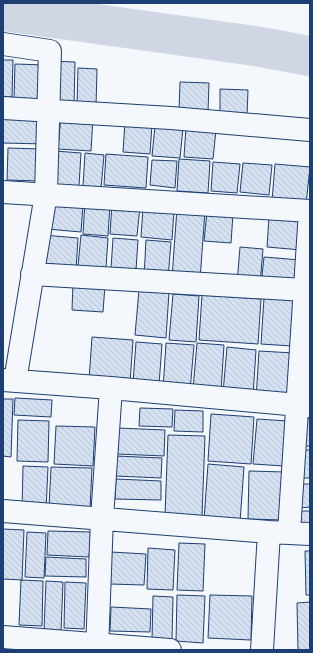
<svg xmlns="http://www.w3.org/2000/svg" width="313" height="653" font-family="'Noto Sans',sans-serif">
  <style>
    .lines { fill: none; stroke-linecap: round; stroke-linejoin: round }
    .river { stroke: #cfd7e4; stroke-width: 40 }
    .building { fill: url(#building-back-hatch); stroke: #1d3f73 }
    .minor-casing { stroke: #1d3f73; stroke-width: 24 }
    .minor { stroke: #f4f7fb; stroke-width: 22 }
  </style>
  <defs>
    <pattern id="building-back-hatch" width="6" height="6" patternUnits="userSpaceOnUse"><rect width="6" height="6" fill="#d5e0f0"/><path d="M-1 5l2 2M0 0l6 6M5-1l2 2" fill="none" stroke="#b6c1d1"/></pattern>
  </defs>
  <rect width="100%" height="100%" fill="#f4f7fb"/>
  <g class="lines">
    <!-- river -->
    <path class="river" d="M3,11L255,46L310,56"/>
  </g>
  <!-- building -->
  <path class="building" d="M3,60H13L12,97H3Z
    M52,61L75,62L74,107H51Z
    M15,64L45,65L44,101L14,100Z
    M78,68L97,69L96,107H77Z
    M180,82L209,83L208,112L179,111Z
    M220,89L248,90L247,116H220Z
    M3,113L46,114L45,144L3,143Z
    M61,115L93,118L91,151L58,149Z
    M125,122L152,124L150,154L123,152Z
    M155,126L183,128L180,158L152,156Z
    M186,127L216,130L213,159L184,157Z
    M8,148L41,149L40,181L7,180Z
    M55,151L81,153L79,186L53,184Z
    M85,153L104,155L101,188L83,186Z
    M106,154L148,157L146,188L104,185Z
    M179,159L210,161L208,193L177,191Z
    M152,160L177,161L175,188L150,185Z
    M213,162L240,164L237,193L211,191Z
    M243,163L272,165L269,195L240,192Z
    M275,164L310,167L306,204L272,201Z
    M85,201L110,203L108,236L83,234Z
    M49,202L83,205L81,232L47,229Z
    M112,204L140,206L137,236L110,234Z
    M143,208L174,210L172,240L141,237Z
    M177,208L205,211L200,280L172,278Z
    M207,212L233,214L231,243L204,241Z
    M269,217L303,219L301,250L267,247Z
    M43,235L78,238L76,270L41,267Z
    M81,235L108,238L106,268L78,266Z
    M113,238L138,240L136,270L111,269Z
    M146,240L171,242L168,279L144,277Z
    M240,247L263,249L260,285L237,284Z
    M264,257L300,260L298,288L261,285Z
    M73,283L105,285L103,312L72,310Z
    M139,290L169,292L166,338L135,335Z
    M173,294L199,296L196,342L169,340Z
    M202,295L261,299L258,344L199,340Z
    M264,298L296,300L292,346L261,344Z
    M92,337L133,340L130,383L89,380Z
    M136,342L162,344L159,385L133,383Z
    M166,343L194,345L190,391L163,389Z
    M197,343L224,345L221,391L193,389Z
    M227,347L256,350L253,396L223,393Z
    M259,351L294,353L291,402L256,399Z
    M15,398L52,400L51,417L14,415Z
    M3,399H13L11,457L3,456Z
    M140,408L173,409L172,427L139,426Z
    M175,410L203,411V432L174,431Z
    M211,414L254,417L251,464L208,461Z
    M257,419L288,421L284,466L253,464Z
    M302,419H310V446H302Z
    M18,420L49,421L48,462L17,461Z
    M56,426L95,427L93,466L54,464Z
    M118,428L165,430L164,456L117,454Z
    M168,435L205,436L202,516L165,515Z
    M300,450H310V478H300Z
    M116,456L162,458L161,478L115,476Z
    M208,464L244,467L240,522L204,520Z
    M23,466L48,467L46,510H22Z
    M51,467L92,468L90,510L49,508Z
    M249,471L285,472L283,520L248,519Z
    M116,479L161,481V500L115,499Z
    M299,484H310V507L300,508Z
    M297,511H310V528H298Z
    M3,529L24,530L22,580L3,579Z
    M48,531L91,532L89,557L47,555Z
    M27,532L46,533L44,578L25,577Z
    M179,543L205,544L203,591L177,590Z
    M148,548L175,550L173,590L147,589Z
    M305,551H310V595H306Z
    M111,552L146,554L144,585L110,584Z
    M46,557L86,559V577L45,576Z
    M21,580L43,581L42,626L19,625Z
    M46,581L63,582L61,631L44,630Z
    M65,582L86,583L84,629L64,628Z
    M177,595L205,596L203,643L176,641Z
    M210,595L252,596L251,640L208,638Z
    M153,596L173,597L172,640H152Z
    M310,602V650H298L297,603Z
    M111,607L151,609L150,632L110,631Z"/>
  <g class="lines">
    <defs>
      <path id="minor" d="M3,44L50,51L46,194L15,381
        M3,108L171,118L310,130
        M3,192L310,211
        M32,274L305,290
        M3,380L111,388L310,406
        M3,511L269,532L310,534
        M289,532L310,211
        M3,637L170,650
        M97,650L102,518L111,388
        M262,650L269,532"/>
    </defs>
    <!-- minor casing -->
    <use href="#minor" class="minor-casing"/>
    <!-- minor -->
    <use href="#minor" class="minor"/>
  </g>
  <!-- border -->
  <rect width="313" height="653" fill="none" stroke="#1d3f73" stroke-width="8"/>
</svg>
